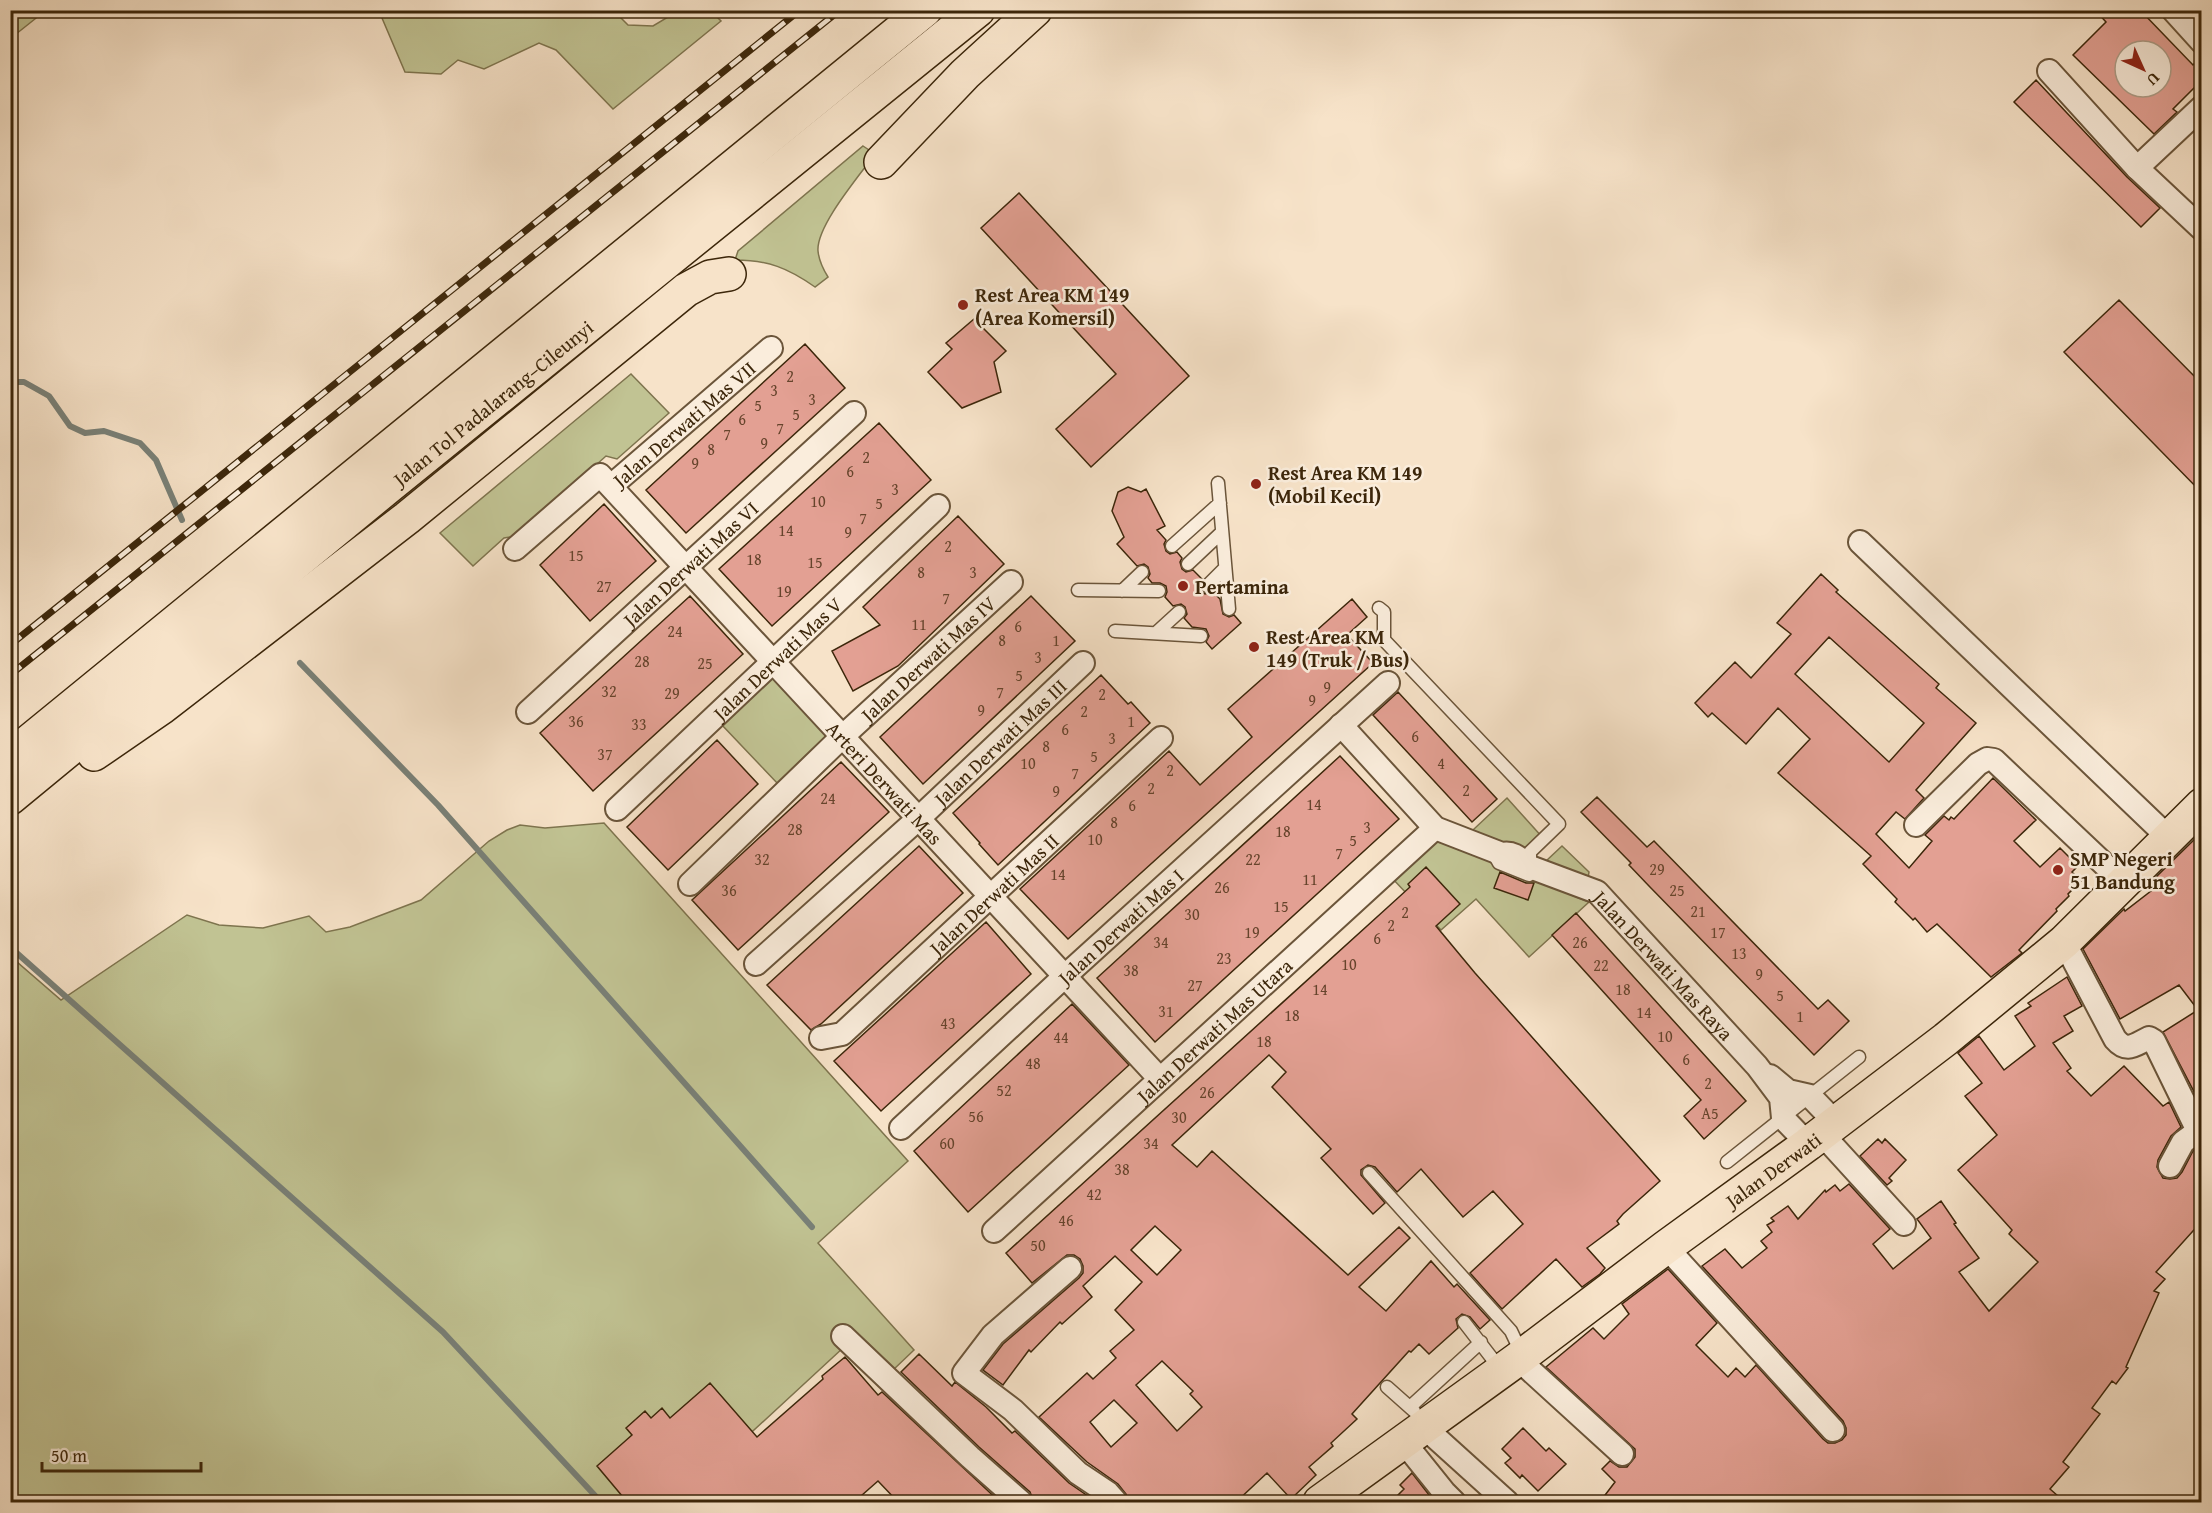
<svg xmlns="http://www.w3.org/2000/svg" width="2212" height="1513" font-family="'Gentium Book Plus',serif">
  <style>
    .green { fill: #c1c393; stroke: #7e744e; stroke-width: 1.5 }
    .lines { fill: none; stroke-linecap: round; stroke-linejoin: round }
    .stream { stroke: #798077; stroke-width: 6 }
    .building { fill: #e3a093; stroke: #3c260a; stroke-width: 1.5; fill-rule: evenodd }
    .service-casing { stroke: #6b553a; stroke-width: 15 }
    .minor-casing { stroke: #6b553a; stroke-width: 26 }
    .primary-casing { stroke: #3c260a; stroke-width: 36 }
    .motorway-casing { stroke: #3c260a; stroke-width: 36 }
    .service { stroke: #faeddc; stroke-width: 12 }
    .minor { stroke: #faeddc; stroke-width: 22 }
    .primary { stroke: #f7e3c9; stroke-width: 33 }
    .motorway { stroke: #f7e3c9; stroke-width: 33 }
    .rail-casing { stroke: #3c260a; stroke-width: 7 }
    .rail { stroke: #faeddc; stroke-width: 4.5; stroke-dasharray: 14; stroke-linecap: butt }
    .poi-dot { fill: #8f2418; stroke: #faeddc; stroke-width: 2 }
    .labels { text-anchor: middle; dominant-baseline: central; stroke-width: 5; stroke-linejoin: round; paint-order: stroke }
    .number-label { font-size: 16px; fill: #66442c }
    .poi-label { font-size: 20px; font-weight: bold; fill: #3c260a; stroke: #faeddc; text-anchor: start }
    .street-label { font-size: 20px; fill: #3c260a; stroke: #faeddc }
  </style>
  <rect width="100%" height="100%" fill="#f7e3c9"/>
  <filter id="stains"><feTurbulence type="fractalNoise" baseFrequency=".00333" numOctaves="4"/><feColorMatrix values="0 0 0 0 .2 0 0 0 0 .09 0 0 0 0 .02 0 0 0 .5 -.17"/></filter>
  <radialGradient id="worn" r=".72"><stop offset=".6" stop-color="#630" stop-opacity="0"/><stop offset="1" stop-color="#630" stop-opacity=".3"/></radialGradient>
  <!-- green -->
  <path class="green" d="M11,10H45V11L11,38Z
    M710,10L721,21L613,109L556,50L539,43L484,69L458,60L441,74L405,72L379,11H614L628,25L653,26L678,11Z
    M863,146L875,154C860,175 816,226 818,251C819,261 823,269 828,277L815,287C788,268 768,260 735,260L738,251Z
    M631,374L669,413L617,459L606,456L517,536L504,538L473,566L440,533Z
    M772,676L829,736L778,784L721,724Z
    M1507,798L1543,838L1529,852V878L1589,902L1529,957L1476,899L1441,930L1392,878L1436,837L1457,845Z
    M604,823L908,1161L818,1243L914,1350L892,1371L857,1335L676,1502H11L10,956L61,1000L187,915L219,925L263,928L309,916L326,932L350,927L421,900L489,841L507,830L520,825L545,828Z
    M1562,846L1589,872L1588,878L1545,862Z"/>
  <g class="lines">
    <!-- stream -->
    <path class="stream" d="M10,382H24L49,396L70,426L85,433L104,431L140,443L156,460L182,520
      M300,663L438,805L812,1227
      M10,947L443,1332L601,1502"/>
  </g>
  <!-- building -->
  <path class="building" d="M2095,10H2140L2193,65L2202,56V80L2173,109L2177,112L2154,134L2073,55L2106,22ZM2125,51H2161V87H2125Z
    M2036,80L2127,177L2160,208L2141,227L2014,102Z
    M1019,193L1189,376L1091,467L1056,429L1116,374L981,228Z
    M2119,300L2202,384V493L2064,352Z
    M974,319L1006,351L994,362L1001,392L962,408L928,372L952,349L946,343Z
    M805,344L845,388L686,533L646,490Z
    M879,423L931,480L772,626L719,569Z
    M1128,487L1141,492L1146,489L1165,526L1157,530L1166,540L1164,544L1166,551L1170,554L1177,552L1182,558L1180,562L1182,569L1186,572L1193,570L1202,579L1199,584L1201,591L1205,594L1213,592L1220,599L1223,614L1229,617L1234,615L1241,623L1212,649L1206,642L1209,636L1206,629L1192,627L1184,618L1187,614L1185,607L1181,604L1173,606L1165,597L1167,592L1166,586L1160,583H1152L1148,578L1150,574L1148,567L1144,564L1137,566L1117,544L1124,537L1112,511L1118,492Z
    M604,504L656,561L590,621L540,565Z
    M958,516L1004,564L898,666L853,691L832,651L880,625L863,607Z
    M1821,574L1838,590L1836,592L1939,684L1936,688L1976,723L1916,790L1924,798L1905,819L1896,812L1876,834L1909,868L1932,841L1925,835L1944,816L1949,820L1951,817L1954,819L1993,778L2036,820L2014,841L2040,867L2060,848L2078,866L2072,872L2081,881L2068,894L2069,896L2056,909L2057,911L2019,950L2022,953L1991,977L1937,924L1927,932L1915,918L1913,920L1895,902L1897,899L1863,864L1871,856L1778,773L1810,739L1778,708L1746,744L1712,713L1708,717L1695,703L1735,662L1751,678L1791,634L1777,623ZM1829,637L1924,723L1889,762L1795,674Z
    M690,596L743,654L593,791L540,733Z
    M1031,596L1075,641L923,784L880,737Z
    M1352,599L1367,617L1347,635L1373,663L1068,939L1020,889L1169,751L1200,785L1252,737L1228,709Z
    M1101,675L1128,704L1131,702L1150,723L998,865L979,844L980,843L953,813Z
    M1398,692L1497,799L1472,822L1373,715Z
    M717,740L758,784L668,870L627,827Z
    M1340,756L1399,819L1155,1042L1097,978Z
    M841,762L889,812L738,950L692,900Z
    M1597,797L1647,847L1654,841L1818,1009L1828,1000L1849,1021L1814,1055L1649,886L1629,865L1631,863L1581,812Z
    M2202,832V1107L2163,1032L2198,1010L2179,985L2120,1019L2083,949L2124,909L2125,911L2160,884L2154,879Z
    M919,846L963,893L821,1024L811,1030L767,985Z
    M1426,867L1460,904L1436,926L1475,973L1660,1181L1623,1214L1617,1221L1619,1224L1587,1248L1605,1268L1600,1274L1582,1287L1556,1259L1502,1309L1470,1273L1523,1224L1493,1191L1463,1217L1421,1169L1397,1192L1375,1167L1368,1165L1361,1170V1175L1385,1203L1373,1214L1321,1158L1331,1149L1272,1087L1286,1072L1269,1055L1172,1145L1197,1167L1212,1151L1348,1275L1399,1227L1410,1238L1359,1287L1386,1311L1431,1261L1454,1287L1457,1284L1490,1320L1480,1329L1470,1317L1462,1314L1456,1319L1458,1328L1429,1354L1419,1344L1411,1352L1409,1351L1352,1414L1357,1419L1331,1443L1333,1446L1309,1467L1316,1475L1291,1499L1267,1473L1235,1503H1129L1126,1494L1118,1484L1087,1462L1039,1417L1087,1373L1093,1379L1116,1358L1110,1351L1134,1330L1115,1310L1142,1282L1115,1256L1083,1286L1092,1297L1062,1324L1060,1322L1031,1352L1029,1350L1003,1385L983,1370L1003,1344L1079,1278L1083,1273V1266L1080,1259L1074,1255H1067L1032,1283L1006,1253L1388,907L1410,887L1408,884ZM1155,1226L1181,1250L1157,1275L1131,1250ZM1162,1361L1193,1391L1190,1394L1202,1407L1177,1431L1136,1385ZM1114,1400L1137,1423L1111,1447L1090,1422Z
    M1500,872L1526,883H1534L1528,900L1494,888Z
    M1576,913L1746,1101L1704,1139L1684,1116L1701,1100L1552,935Z
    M986,922L1031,974L881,1111L834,1061Z
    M2067,977L2082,1006L2064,1016L2073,1031L2053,1043L2071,1068L2067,1071L2091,1096L2124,1066L2163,1106L2169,1102L2181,1127L2171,1136L2158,1160L2157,1167L2163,1178L2170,1179L2177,1178L2182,1172L2193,1151L2202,1145V1221L2156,1272L2165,1279L2154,1291L2159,1293L2126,1367L2128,1368L2116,1384L2112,1381L2092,1408L2100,1414L2063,1462L2069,1467L2050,1489L2066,1503H1599L1615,1482L1602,1469L1610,1461L1619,1467H1627L1635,1457V1449L1546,1367L1593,1328L1604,1339L1629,1314L1622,1304L1668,1269L1717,1323L1696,1345L1728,1377L1736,1368L1745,1377L1756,1365L1823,1439L1828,1443H1835L1842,1440L1846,1435V1428L1843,1421L1702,1266L1725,1249L1742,1268L1767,1248L1761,1241L1772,1232L1767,1225L1774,1221L1771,1218L1788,1206L1798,1219L1825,1190L1826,1192L1835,1185L1840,1191L1849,1184L1890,1229L1873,1244L1893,1269L1931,1238L1917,1219L1941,1201L1956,1223L1954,1224L1979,1258L1959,1272L1989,1311L2038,1262L2009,1234L2012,1230L1958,1170L1997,1135L1965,1096L1982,1083L1958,1053L1979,1036L2004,1070L2035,1046L2015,1016L2031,1006L2028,1003Z
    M1072,1004L1129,1065L968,1212L914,1151Z
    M1878,1139L1882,1143L1885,1139L1906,1160L1889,1178L1892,1181L1887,1185L1860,1156Z
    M919,1354L952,1386L955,1382L986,1407L1012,1433L1015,1431L1069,1483L1098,1503H1034L1030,1492L979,1447L901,1372Z
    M845,1357L878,1395L882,1392L1001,1503H899L878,1481L853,1503H628L597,1466L632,1435L626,1428L645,1411L651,1418L662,1408L670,1418L710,1383L757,1437L823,1379L822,1376Z
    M1523,1428L1546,1451L1549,1448L1566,1464L1538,1491L1522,1475L1520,1478L1505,1463L1511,1458L1502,1449Z
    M1412,1473L1433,1500L1435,1503H1390L1404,1489L1400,1485Z"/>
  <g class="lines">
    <defs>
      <path id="service" d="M1218,483L1229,609
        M1172,546L1220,503
        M1188,564L1222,532
        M1207,586L1225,568
        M1078,590L1159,591
        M1122,591L1142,572
        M1379,608L1384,612V640L1559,824L1530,852V867
        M1115,631L1201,636
        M1156,633L1179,612
        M1494,854L1499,863L1529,875
        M1727,1162L1859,1057
        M1369,1173L1511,1331L1519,1348L1518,1355
        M1464,1322L1501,1370
        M1387,1387L1414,1411
        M1410,1407L1481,1342"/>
      <g id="minor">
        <path d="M2173,10L2202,42"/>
        <path d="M2049,71L2137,168"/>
        <path d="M2202,107L2137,168L2202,229"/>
        <path id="s1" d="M611,486L771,348"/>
        <path d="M1860,542L2168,837"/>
        <path id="s2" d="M515,549L600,475L1160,1079"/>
        <path id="s3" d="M528,712L854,413"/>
        <path id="s4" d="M1341,725L1435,828L1502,854C1514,851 1521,860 1530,867L1597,892L1757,1066L1781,1098L1783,1118L1808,1144"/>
        <path id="s5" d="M617,809L938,506"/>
        <path d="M1916,825L1978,764L1987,759L1994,760L2123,882"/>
        <path id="s6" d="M690,884L843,736L1011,582"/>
        <path d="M2064,942L2115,1039C2127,1053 2134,1045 2149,1038L2154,1041L2198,1131L2183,1142L2170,1166"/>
        <path id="s7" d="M756,964L919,818L1083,663"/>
        <path id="s8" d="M821,1038L842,1034L1161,738"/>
        <path d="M1770,1076L1788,1091L1810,1096L1836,1123"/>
        <path id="s9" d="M901,1128L1065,976L1388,683"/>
        <path d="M1822,1134L1904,1224"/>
        <path id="s10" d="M994,1231L1435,828"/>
        <path d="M1666,1247L1833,1430"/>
        <path d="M1070,1268L993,1335L964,1373L1013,1410L1078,1473L1108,1493L1116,1502"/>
        <path d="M843,1336L970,1457L1021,1502"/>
        <path d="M1518,1359L1622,1454"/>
        <path d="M1424,1427L1507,1502"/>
        <path d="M1403,1441L1444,1492L1454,1502"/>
      </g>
      <g id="primary">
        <path id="s11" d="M1320,1502L1518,1359L1666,1247L1808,1144L1946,1039L2064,942L2202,805"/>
      </g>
      <g id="motorway">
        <path d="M881,162L965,74L1035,10"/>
        <path d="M94,754L161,708L407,518L686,290L710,277L729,274"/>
        <path d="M10,757L925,10"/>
        <path id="s12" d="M10,798L388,487L978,10"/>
      </g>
    </defs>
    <!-- service casing -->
    <use href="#service" class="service-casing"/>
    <!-- minor casing -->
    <use href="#minor" class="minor-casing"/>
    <!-- primary casing -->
    <use href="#primary" class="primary-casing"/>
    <!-- motorway casing -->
    <use href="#motorway" class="motorway-casing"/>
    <!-- service -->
    <use href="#service" class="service"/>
    <!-- minor -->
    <use href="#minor" class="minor"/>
    <!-- primary -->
    <use href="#primary" class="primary"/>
    <!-- motorway -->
    <use href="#motorway" class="motorway"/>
    <defs>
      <path id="rail" d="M10,645L800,10
        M10,675L840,10"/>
    </defs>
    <!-- rail casing -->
    <use href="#rail" class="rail-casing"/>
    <!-- rail -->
    <use href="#rail" class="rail"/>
  </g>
  <!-- markers -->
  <g class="poi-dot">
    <circle cx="963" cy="305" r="6"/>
    <circle cx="1256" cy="484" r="6"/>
    <circle cx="1183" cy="586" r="6"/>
    <circle cx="1254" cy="647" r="6"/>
    <circle cx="2058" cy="870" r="6"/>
  </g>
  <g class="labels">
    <!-- number labels -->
    <g class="number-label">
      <text x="790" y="376">2</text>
      <text x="774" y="390">3</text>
      <text x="812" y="399">3</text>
      <text x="758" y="405">5</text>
      <text x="796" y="414">5</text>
      <text x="742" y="419">6</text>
      <text x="780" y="428">7</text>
      <text x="727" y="434">7</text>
      <text x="764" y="443">9</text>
      <text x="711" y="449">8</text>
      <text x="866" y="457">2</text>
      <text x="695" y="463">9</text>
      <text x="850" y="471">6</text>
      <text x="895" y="489">3</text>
      <text x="818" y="501">10</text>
      <text x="879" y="503">5</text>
      <text x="863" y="518">7</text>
      <text x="786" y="530">14</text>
      <text x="848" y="532">9</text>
      <text x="948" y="546">2</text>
      <text x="576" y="555">15</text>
      <text x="754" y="559">18</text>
      <text x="815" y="562">15</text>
      <text x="921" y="572">8</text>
      <text x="973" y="572">3</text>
      <text x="604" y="586">27</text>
      <text x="784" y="591">19</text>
      <text x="946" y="598">7</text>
      <text x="919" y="624">11</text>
      <text x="1018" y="626">6</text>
      <text x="675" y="631">24</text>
      <text x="1002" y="640">8</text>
      <text x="1056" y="640">1</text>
      <text x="1038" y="657">3</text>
      <text x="642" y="661">28</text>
      <text x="705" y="663">25</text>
      <text x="1019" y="675">5</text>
      <text x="1327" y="687">9</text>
      <text x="609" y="691">32</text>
      <text x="1000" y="692">7</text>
      <text x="672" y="693">29</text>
      <text x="1102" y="694">2</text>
      <text x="1312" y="700">9</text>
      <text x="981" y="710">9</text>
      <text x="1084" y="711">2</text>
      <text x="576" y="721">36</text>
      <text x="1131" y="721">1</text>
      <text x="639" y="724">33</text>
      <text x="1065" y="729">6</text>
      <text x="1415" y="736">6</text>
      <text x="1112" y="738">3</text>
      <text x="1046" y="746">8</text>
      <text x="605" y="754">37</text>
      <text x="1094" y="756">5</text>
      <text x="1028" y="763">10</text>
      <text x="1441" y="763">4</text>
      <text x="1170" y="770">2</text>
      <text x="1075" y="773">7</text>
      <text x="1151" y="788">2</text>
      <text x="1466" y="790">2</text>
      <text x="1056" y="791">9</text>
      <text x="828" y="798">24</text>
      <text x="1314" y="804">14</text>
      <text x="1132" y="805">6</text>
      <text x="1114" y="822">8</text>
      <text x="1367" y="827">3</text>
      <text x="795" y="829">28</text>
      <text x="1283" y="831">18</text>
      <text x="1095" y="839">10</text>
      <text x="1353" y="840">5</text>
      <text x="1339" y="853">7</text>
      <text x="762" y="859">32</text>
      <text x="1253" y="859">22</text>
      <text x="1657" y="869">29</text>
      <text x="1058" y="874">14</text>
      <text x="1310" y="879">11</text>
      <text x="1222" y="887">26</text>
      <text x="729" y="890">36</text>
      <text x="1677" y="890">25</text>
      <text x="1281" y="906">15</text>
      <text x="1698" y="911">21</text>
      <text x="1405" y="912">2</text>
      <text x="1192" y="914">30</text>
      <text x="1391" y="925">2</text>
      <text x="1252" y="932">19</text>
      <text x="1718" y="932">17</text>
      <text x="1377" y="938">6</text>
      <text x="1161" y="942">34</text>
      <text x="1580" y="942">26</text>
      <text x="1739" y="953">13</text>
      <text x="1224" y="958">23</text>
      <text x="1349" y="964">10</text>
      <text x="1601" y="965">22</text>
      <text x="1131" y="970">38</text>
      <text x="1759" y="974">9</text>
      <text x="1195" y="985">27</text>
      <text x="1320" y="989">14</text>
      <text x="1623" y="989">18</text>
      <text x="1780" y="995">5</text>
      <text x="1166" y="1011">31</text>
      <text x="1644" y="1012">14</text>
      <text x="1292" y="1015">18</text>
      <text x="1800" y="1016">1</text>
      <text x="948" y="1023">43</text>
      <text x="1665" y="1036">10</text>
      <text x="1061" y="1037">44</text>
      <text x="1264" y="1041">18</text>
      <text x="1686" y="1059">6</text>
      <text x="1033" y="1063">48</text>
      <text x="1708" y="1083">2</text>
      <text x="1004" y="1090">52</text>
      <text x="1207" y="1092">26</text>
      <text x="1710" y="1113">A5</text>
      <text x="976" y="1116">56</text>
      <text x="1179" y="1117">30</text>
      <text x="947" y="1143">60</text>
      <text x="1151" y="1143">34</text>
      <text x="1122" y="1169">38</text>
      <text x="1094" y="1194">42</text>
      <text x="1066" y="1220">46</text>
      <text x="1038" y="1245">50</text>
    </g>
    <!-- poi labels -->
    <g class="poi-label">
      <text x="975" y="294">Rest Area KM 149<tspan x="975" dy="23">(Area Komersil)</tspan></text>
      <text x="1268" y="472">Rest Area KM 149<tspan x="1268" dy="23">(Mobil Kecil)</tspan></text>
      <text x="1195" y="586">Pertamina</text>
      <text x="1266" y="636">Rest Area KM<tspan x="1266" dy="23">149 (Truk / Bus)</tspan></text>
      <text x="2070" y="858">SMP Negeri<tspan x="2070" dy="23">51 Bandung</tspan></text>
    </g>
    <!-- street labels -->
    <g class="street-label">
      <text stroke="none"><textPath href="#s12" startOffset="624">Jalan Tol Padalarang–Cileunyi</textPath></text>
      <text stroke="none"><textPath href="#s1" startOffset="96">Jalan Derwati Mas VII</textPath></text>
      <text stroke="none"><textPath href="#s3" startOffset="220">Jalan Derwati Mas VI</textPath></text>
      <text stroke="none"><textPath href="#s5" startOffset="220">Jalan Derwati Mas V</textPath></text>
      <text stroke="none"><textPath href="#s6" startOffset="328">Jalan Derwati Mas IV</textPath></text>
      <text stroke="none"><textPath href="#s7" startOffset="330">Jalan Derwati Mas III</textPath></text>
      <text stroke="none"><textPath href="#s2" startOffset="532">Arteri Derwati Mas</textPath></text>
      <text stroke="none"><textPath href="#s8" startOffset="228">Jalan Derwati Mas II</textPath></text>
      <text stroke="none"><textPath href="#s9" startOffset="298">Jalan Derwati Mas I</textPath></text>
      <text stroke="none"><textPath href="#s4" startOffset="414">Jalan Derwati Mas Raya</textPath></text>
      <text stroke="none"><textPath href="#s10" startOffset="298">Jalan Derwati Mas Utara</textPath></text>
      <text stroke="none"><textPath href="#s11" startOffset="562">Jalan Derwati</textPath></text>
    </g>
  </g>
  <!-- margin -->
  <rect width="2212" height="1513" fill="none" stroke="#f7e3c9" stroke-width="36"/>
  <rect x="12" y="12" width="2188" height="1489" fill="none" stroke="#3c260a" stroke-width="3"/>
  <rect x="18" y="18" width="2176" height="1477" fill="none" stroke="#3c260a" stroke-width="1.5"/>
  <!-- north arrow -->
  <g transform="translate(2143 69) rotate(135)"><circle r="28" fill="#faeddc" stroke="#ae9d88" stroke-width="1.5"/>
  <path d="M0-4.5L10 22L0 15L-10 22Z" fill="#8f2418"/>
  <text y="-9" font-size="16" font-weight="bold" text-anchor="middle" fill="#3c260a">U</text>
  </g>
  <!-- scale -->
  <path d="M42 1462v9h159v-9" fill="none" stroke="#3c260a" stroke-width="3"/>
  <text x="51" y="1462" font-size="18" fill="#3c260a" stroke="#faeddc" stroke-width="4.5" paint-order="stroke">50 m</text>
  <rect width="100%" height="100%" filter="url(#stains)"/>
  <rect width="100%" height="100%" fill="url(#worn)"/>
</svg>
